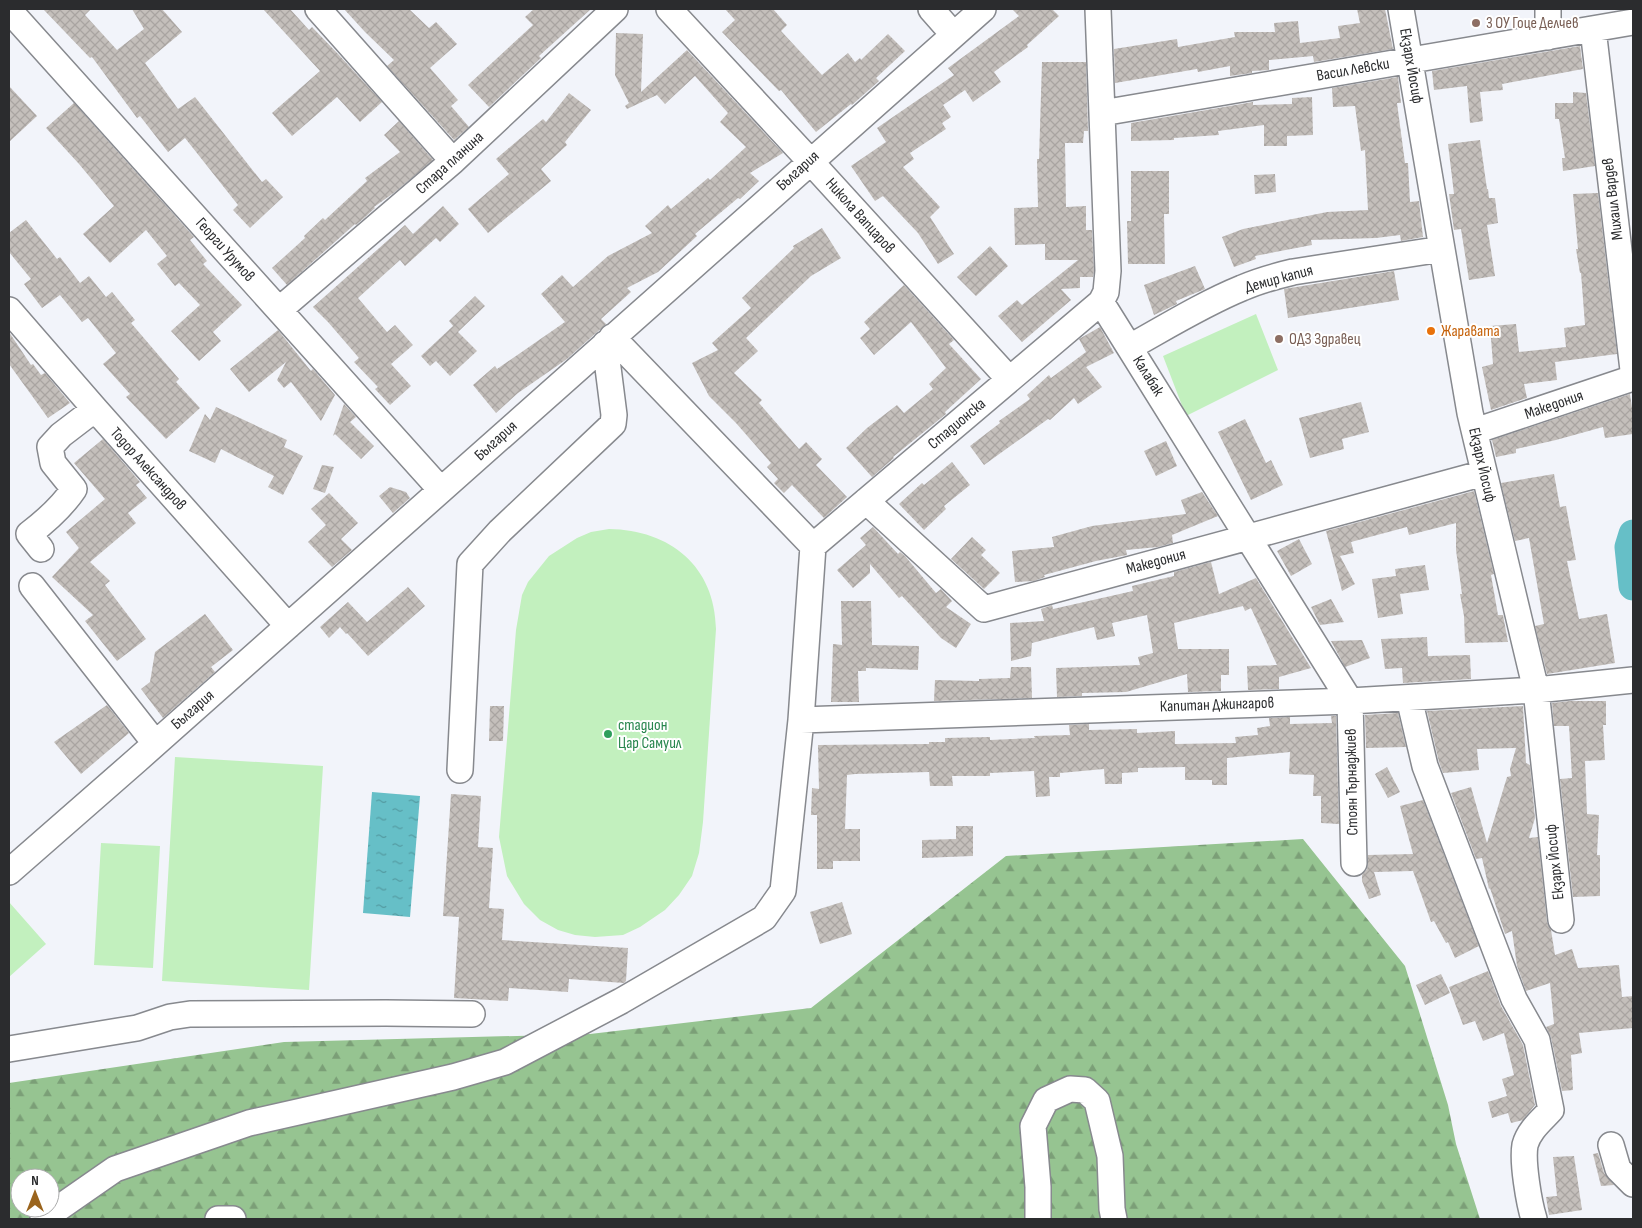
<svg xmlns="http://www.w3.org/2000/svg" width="1642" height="1228" font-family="'Sofia Sans Condensed',sans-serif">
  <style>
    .forest { fill: url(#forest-firs); fill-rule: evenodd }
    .pitch { fill: #c2f0be }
    .water { fill: url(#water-ripples) }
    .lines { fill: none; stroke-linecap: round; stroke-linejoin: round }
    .river { stroke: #66bfc7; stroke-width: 29 }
    .building { fill: url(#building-cross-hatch) }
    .minor-casing { stroke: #87898e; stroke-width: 28 }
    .minor { stroke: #fff; stroke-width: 25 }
    .education-dot { fill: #8d6e63; stroke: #fff; stroke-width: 2 }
    .food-dot { fill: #e8710a; stroke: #fff; stroke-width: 2 }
    .leisure-dot { fill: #2e9e5b; stroke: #fff; stroke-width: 2 }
    .labels { text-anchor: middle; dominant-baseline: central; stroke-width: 4; stroke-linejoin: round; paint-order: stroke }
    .education-label { font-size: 16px; fill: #785e54; stroke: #fff; text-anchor: start }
    .street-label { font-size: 16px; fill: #2b2c2e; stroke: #fff }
    .food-label { font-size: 16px; fill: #c56008; stroke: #fff; text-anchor: start }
    .leisure-label { font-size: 16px; fill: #27864d; stroke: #fff; text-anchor: start }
  </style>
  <defs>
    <pattern id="forest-firs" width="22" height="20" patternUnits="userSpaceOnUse" patternTransform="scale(1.25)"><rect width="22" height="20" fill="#96c491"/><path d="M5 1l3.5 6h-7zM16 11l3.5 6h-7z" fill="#7b9f77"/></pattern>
    <pattern id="water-ripples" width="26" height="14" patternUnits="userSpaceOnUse" patternTransform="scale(1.25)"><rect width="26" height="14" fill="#66bfc7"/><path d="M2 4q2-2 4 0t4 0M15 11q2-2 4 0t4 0" fill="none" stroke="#549ba2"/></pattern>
    <pattern id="building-cross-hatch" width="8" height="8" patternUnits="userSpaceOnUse" patternTransform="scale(1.25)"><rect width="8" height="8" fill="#c4bfbb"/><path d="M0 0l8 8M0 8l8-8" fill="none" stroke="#a9a4a1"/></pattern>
  </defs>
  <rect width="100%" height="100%" fill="#f2f4fa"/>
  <!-- forest -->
  <path class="forest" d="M1303,839L1405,966L1448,1105L1456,1144L1480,1219H9V1083L284,1042L590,1034L811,1008L1006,856ZM20,1178H50V1208H20Z"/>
  <!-- pitch -->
  <path class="pitch" d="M1256,314L1278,370L1186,416L1163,356Z
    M609,529C670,530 715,566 716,629L703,822L699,853L692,876L679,895L665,910L640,927L623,935L595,937L575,935L558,930L540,920L524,904L507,876L499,837L516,630L522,595L528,582L549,556L577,538L591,532Z
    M175,757L323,766L309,990L162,981Z
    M101,843L160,846L153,968L94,965Z
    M9,902L46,944L9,977Z"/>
  <!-- water -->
  <path class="water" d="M372,792L420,796L410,917L363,913Z"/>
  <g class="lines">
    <!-- river -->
    <path class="river" d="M1633,534L1629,547L1633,586"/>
  </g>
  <!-- building -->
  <path class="building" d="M43,9H91L85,15L117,50L144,29L132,9H162L182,32L145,63L178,109L195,97L262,182L266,179L283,197L250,228L233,210L238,205L185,138L168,152L140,116L137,118L92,57L90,58Z
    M263,9H290L309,30L312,27L339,55L382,102L360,122L337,97L292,136L272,113L320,71Z
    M344,9H409L429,28L436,22L457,44L430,68L458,100L451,106L469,127L454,140L387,66L394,60L365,32Z
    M534,9H591L539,56L541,58L489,107L468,85L533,25L525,17Z
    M725,9H773L787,25L781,31L822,75L848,53L855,62L860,58L861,60L888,34L905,51L876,78L879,81L852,105L851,104L816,132L781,90L779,91L722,32L735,20Z
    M1012,9H1052L1059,16L1027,45L1028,47L994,72L1001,82L973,102L965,90L943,105L951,117L942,123L946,129L910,153L914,159L903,167L940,207L930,217L954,254L938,264L918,233L883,196L875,201L851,166L886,142L877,128L954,75L948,68L1019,16Z
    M1357,9H1385L1393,49L1314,62L1313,56L1269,60V70L1252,71V73L1230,76V66L1198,72L1197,69L1115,83L1114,49L1177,39L1178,47L1235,37L1234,32H1275L1274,23L1298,21L1300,43L1340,38L1338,26L1360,23Z
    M616,33L643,34L641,92L687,50L783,153L750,173L759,181L740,199L738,198L695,234L697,236L658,272L627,288L631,292L601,319L606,324L567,359L518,393L496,413L473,385L495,366L497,369L565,322L541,294L562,275L573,287L608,256L652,233L645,226L668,205L671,209L708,178L710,180L746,147L720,122L728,113L695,76L665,104L657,95L627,109L625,106L629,103L615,75Z
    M1580,46L1583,69L1502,84L1503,90L1480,92L1483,121L1470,123L1467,86L1434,90L1432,71Z
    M1042,62H1086L1088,131H1084L1083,143H1065L1066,207L1086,206V230H1092L1094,271L1093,277H1080V288L1061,289L1071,300L1022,342L998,316L1017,300L1022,305L1078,260H1045V244L1015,245L1014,208L1038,207L1037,159H1039Z
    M1398,77L1401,103H1397L1405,163H1408L1410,202L1419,201L1423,237L1401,241L1400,235L1376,238L1311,240L1312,245L1255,256L1256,259L1234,267L1222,237L1243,229L1327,212L1368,210L1365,150L1361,151L1355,106L1333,107L1332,88Z
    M9,86L37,116L9,142Z
    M1573,92L1586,93L1595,166L1563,171L1562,158H1565L1559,119H1555V103H1573Z
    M569,93L591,110L565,142L567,145L541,169L551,181L488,233L468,209L509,174L496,159L543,119L546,122Z
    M1312,97L1313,135L1287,136V146H1264V125L1218,131L1219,135L1174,138V140L1131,141V123L1253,102V105L1292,104V98Z
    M74,103L194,237L190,240L207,261L203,264L242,305L213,332L221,341L199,361L171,331L200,305L179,283L175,286L157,264L167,256L146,230L110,263L83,234L114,206L79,164L46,128Z
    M399,121L433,160L395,192L374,207L375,208L363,219L356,225L355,224L287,285L272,268L305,238L304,236L323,218L325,220L367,181L365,178L400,152L384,135Z
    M1480,140L1487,189H1488L1489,198H1495L1498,223L1487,225L1495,276L1469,280L1461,229L1454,230L1449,194H1454L1448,144Z
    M1131,171H1169V214H1164L1165,264H1128L1127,221H1131Z
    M1275,174L1276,192L1255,194L1254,175Z
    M1598,193L1617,354L1555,362L1557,380L1524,384L1527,398L1491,410L1482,367L1493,364L1490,326L1516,324L1519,352L1566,347L1564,328L1585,325L1581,273H1580L1576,249H1578L1573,194Z
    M443,206L459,224L440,242L436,238L405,266L400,260L358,298L387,332L395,325L413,345L391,364L411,386L390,405L375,389L378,387L354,362L359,358L328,322L313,307L405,225L413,234Z
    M26,220L57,259L60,257L80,283L89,276L106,297L112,292L135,320L131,323L179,379L176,382L200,408L166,439L126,397L130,394L103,364L116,353L88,318L82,322L60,295L42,308L24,284L31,279L9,252V233Z
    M822,228L841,258L811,276L746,338L758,351L734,373L762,400L759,403L799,449L806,442L822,459L816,465L847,497L824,518L792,485L784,493L774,483L778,479L767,467L771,463L736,423L709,396L692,363L718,350L712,343L751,308L742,298L794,248L793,246Z
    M990,246L1008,266L976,296L957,277Z
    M1195,266L1205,289L1176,301L1177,304L1154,315L1144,285Z
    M1394,271L1399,300L1288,318L1284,289Z
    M904,285L954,340L949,344L981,379L945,412L946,414L893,457L894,458L872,477L846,448L867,428L897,405L904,413L933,389L929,384L946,368L911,322L874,355L860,338L870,329L864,322Z
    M475,296L485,306L458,332L477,351L450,376L436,361L430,366L421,356L453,326L454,327L449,321Z
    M1100,327L1114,353L1086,367L1102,387L1078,404L1074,398L1050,420L1048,419L984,465L970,446L1000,423L999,421L1030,399L1027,395L1049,375L1051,378L1086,352L1079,339Z
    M278,330L311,371L313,369L335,395L321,421L291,382L284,388L277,380L286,362L249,392L230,369Z
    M9,332L31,365L33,364L41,375L45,373L70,403L48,418L9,364Z
    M1630,394L1633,415V434L1605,438L1603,427L1556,440L1516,449V453L1496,457L1492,440Z
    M1361,402L1369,432L1342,439L1344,449L1310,458L1299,418Z
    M344,404L356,417L350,422L374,446L361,459L335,434L333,436Z
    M216,407L287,440L284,447L303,456L283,495L268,487L274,476L221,449L215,463L189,451L205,414L210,420Z
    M1245,419L1266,463L1271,460L1283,485L1251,500L1218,432Z
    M103,439L140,482L136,485L147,498L128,513L136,523L90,562L110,581L105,585L146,639L117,661L85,621L93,615L52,577L79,548L66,532L105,499L74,463Z
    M1166,441L1177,466L1156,476L1144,451Z
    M952,462L970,485L944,506L946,509L924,530L899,504L922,483L924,485Z
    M322,465L334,467L325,493L313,489Z
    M1554,474L1560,507L1566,506L1576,560L1567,561L1579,619L1607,614L1615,663L1547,674L1535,626L1544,624L1529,538L1515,541L1501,483Z
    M390,487L406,492L410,498L393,513L379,496Z
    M1474,491L1494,574L1491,575L1498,615H1503L1508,642L1465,643L1464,616L1460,594H1462L1456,550V523L1409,535L1407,527L1351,542L1354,553L1340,556L1355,584L1342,591L1326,531Z
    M1202,492L1218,516L1172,535L1173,543L1158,547L1126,550L1127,555L1096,561L1044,575L1045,577L1034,581L1015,582L1012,551L1054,547L1052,537L1092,526L1186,514L1181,500Z
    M329,493L358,523L341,539L352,550L332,567L308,542L326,525L311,509Z
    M873,527L898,554L900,552L905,556L936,593L941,589L952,601L946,607L971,624L956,648L941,638L902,596L899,598L870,564V573L853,588L837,570L866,545L860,538Z
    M972,537L986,550L981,555L1000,573L984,589L951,559Z
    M1299,539L1312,564L1291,576L1277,551Z
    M1211,562L1219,594L1256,578L1311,668L1279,677V689L1248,690L1247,666L1277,665L1251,608L1245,611L1243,606L1174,623L1178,649H1229V675H1221V691L1188,692L1187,674L1126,692L1082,693V696L1057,697L1056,668L1140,665L1138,657L1153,653L1147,615L1112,623L1115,636L1097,640L1094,627L1032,643L1031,656L1011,661L1010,623L1044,621L1041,609L1052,605L1053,609L1133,591L1132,586L1174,576V572Z
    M1425,565L1429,590L1400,594L1403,614L1378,618L1372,579L1396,576L1395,569Z
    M408,587L425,606L368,656L347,633L346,634L340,627L329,638L320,627L348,602L367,622Z
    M1331,599L1344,622L1320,625L1311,607Z
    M841,601H871L872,645L919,646L918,670L866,668V671H858L859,702H831L833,644L842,645Z
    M205,614L233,650L211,667L215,672L163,718L141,689L150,682L155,652Z
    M1427,637L1428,656L1470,655L1471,679L1403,683L1402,668L1385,669L1381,639Z
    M1362,640L1370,658L1345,667L1331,641Z
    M1011,667H1031L1032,698L934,701L935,680L979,681V679L1010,678Z
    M1570,701H1606V725H1603L1605,760L1585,761L1587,814L1599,815L1597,855H1600V896L1573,897L1560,779L1572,778L1569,726H1554L1552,703Z
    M107,705L129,733L81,774L54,742Z
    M490,706H504L503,741H489Z
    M1523,706L1526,763L1530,765L1535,818L1529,838L1538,837L1547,922L1551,930L1555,955L1572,949L1578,968L1619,965L1622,997L1633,996V1028L1579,1033L1582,1053L1571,1055L1573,1090L1562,1091L1551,1037L1546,1027L1554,1024L1550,983L1526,991L1517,966L1512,931L1505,934L1490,888L1489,889L1482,858L1476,859L1451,793L1471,787L1487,843L1507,777L1511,776L1510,769L1516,748L1477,749L1479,770L1443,773L1439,762L1427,711Z
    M1398,713L1406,747L1366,748L1365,715Z
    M1331,716H1336L1339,824L1321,823V796H1313L1314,775L1289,774L1290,752L1227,758V785H1212V780H1185V767L1138,768V772L1122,773V784H1105L1104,769L1060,773V777H1049L1050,796L1036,797L1034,771L990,773V776H952L953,786H930L929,772L855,774L847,775L845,829H860V861H833V869H817V815H811L812,788L819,789L818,745L929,744V742H945V738L990,737V740L1035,738L1034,736L1070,735L1069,725L1089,724V730L1137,729V733L1175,731V744L1236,743L1235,737L1258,735L1257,728L1270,726L1269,718L1290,717V724L1332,723Z
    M1387,767L1400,792L1388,798L1375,774Z
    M451,794L481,796L478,847L493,848L489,908L504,909L502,940L628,948L626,981L624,983L569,979L568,992L509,988L508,1001L454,998L459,917L443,916Z
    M1423,800L1479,946L1455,958L1448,942L1446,943L1434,921L1431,922L1413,871L1374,872L1381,895L1369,899L1362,881V875L1367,869L1368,863V855L1413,854L1400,806Z
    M956,826H973V856L922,858V840L956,839Z
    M842,902L852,934L820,944L810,912Z
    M1488,971L1501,1006L1523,1045L1535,1105L1523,1120L1511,1123L1508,1113L1492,1118L1488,1102L1507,1096L1502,1079L1514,1075L1504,1033L1483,1041L1475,1021L1463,1025L1449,987Z
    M1441,974L1450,993L1425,1005L1416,985Z
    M1598,1153L1604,1173L1614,1185L1601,1186L1593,1154Z
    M1574,1156L1582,1210L1549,1215L1546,1197L1557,1196L1553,1157Z"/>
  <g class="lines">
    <defs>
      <path id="minor" d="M318,9L453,161
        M669,9L810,161L1009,379
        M931,9L953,34
        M1401,9L1470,413L1536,690L1561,920
        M1548,9V37
        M9,10L441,490
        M1593,29L1633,370
        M1102,113L1633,22
        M1101,302L1350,701L1354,863
        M9,310L95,409L288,626
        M279,310L453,161L615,9
        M1130,347C1166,327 1203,304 1242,288C1258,281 1276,276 1293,272L1442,249
        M1475,431L1633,378
        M866,501L984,609L1484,473
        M813,546L1101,302L1106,292L1108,271L1098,9
        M41,549L29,534C46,521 62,507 74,489L53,463L50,447L61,435L95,409
        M32,586L155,743
        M1409,698L1425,766L1514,999L1537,1040L1551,1110C1542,1120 1529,1130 1525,1145C1522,1162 1529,1203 1534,1219
        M801,720L1350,701L1536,690L1633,680
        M460,770L470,564L500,531L613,424L614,415L605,344
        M9,872L137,760L983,9
        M9,1049L137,1028L170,1017L190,1014L386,1013L472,1014
        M1611,1145L1618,1169L1633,1184
        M43,1219L115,1169L249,1123L453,1077L505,1062L621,1001L764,918L783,891L801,720L813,546L612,337
        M218,1219H233
        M1038,1219V1187L1033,1126L1046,1100L1070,1089L1085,1090L1097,1101L1110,1156L1112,1209L1114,1219"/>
    </defs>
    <!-- minor casing -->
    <use href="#minor" class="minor-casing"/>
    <!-- minor -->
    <use href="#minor" class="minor"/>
  </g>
  <!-- markers -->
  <g class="education-dot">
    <circle cx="1476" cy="23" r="5"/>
    <circle cx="1279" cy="339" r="5"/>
  </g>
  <circle class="food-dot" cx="1431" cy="331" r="5"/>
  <circle class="leisure-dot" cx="608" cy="734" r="5"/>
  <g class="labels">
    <!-- education labels -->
    <g class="education-label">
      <text x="1486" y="23">3 ОУ Гоце Делчев</text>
      <text x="1289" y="339">ОДЗ Здравец</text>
    </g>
    <!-- street labels -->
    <g class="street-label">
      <text transform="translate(1411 66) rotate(80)">Екзарх Йосиф</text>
      <text transform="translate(1353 70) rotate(-10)">Васил Левски</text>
      <text transform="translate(450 163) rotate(-42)">Стара планина</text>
      <text transform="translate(798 171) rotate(-42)">България</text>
      <text transform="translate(1613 199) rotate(-97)">Михаил Вардев</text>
      <text transform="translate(860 216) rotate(48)">Никола Вапцаров</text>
      <text transform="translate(225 250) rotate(48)">Георги Урумов</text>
      <text transform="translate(1279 279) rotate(-15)">Демир капия</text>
      <text transform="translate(1148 376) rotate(58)">Калабак</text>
      <text transform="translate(1554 405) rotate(-19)">Македония</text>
      <text transform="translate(957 424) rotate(-40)">Стадионска</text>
      <text transform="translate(496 441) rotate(-42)">България</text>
      <text transform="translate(1482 465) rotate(77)">Екзарх Йосиф</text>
      <text transform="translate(148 469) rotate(48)">Тодор Александров</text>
      <text transform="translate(1156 562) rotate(-15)">Македония</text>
      <text transform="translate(1217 705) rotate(-2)">Капитан Джингаров</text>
      <text transform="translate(193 710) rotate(-41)">България</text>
      <text transform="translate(1352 782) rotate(-91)">Стоян Търнаджиев</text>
      <text transform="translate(1555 862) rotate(-96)">Екзарх Йосиф</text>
    </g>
    <!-- food labels -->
    <g class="food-label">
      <text x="1441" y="331">Жаравата</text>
    </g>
    <!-- leisure labels -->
    <g class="leisure-label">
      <text x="618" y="725">стадион<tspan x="618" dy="18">Цар Самуил</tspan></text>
    </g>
  </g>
  <!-- border -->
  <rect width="1642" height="1228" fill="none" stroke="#2b2c2e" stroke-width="20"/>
  <!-- north arrow -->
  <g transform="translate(35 1193)"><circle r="24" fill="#ffffff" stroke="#aaabab"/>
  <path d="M0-4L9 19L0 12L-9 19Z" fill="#9a641d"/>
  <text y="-8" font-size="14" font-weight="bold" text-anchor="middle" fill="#2b2c2e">N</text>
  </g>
</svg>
